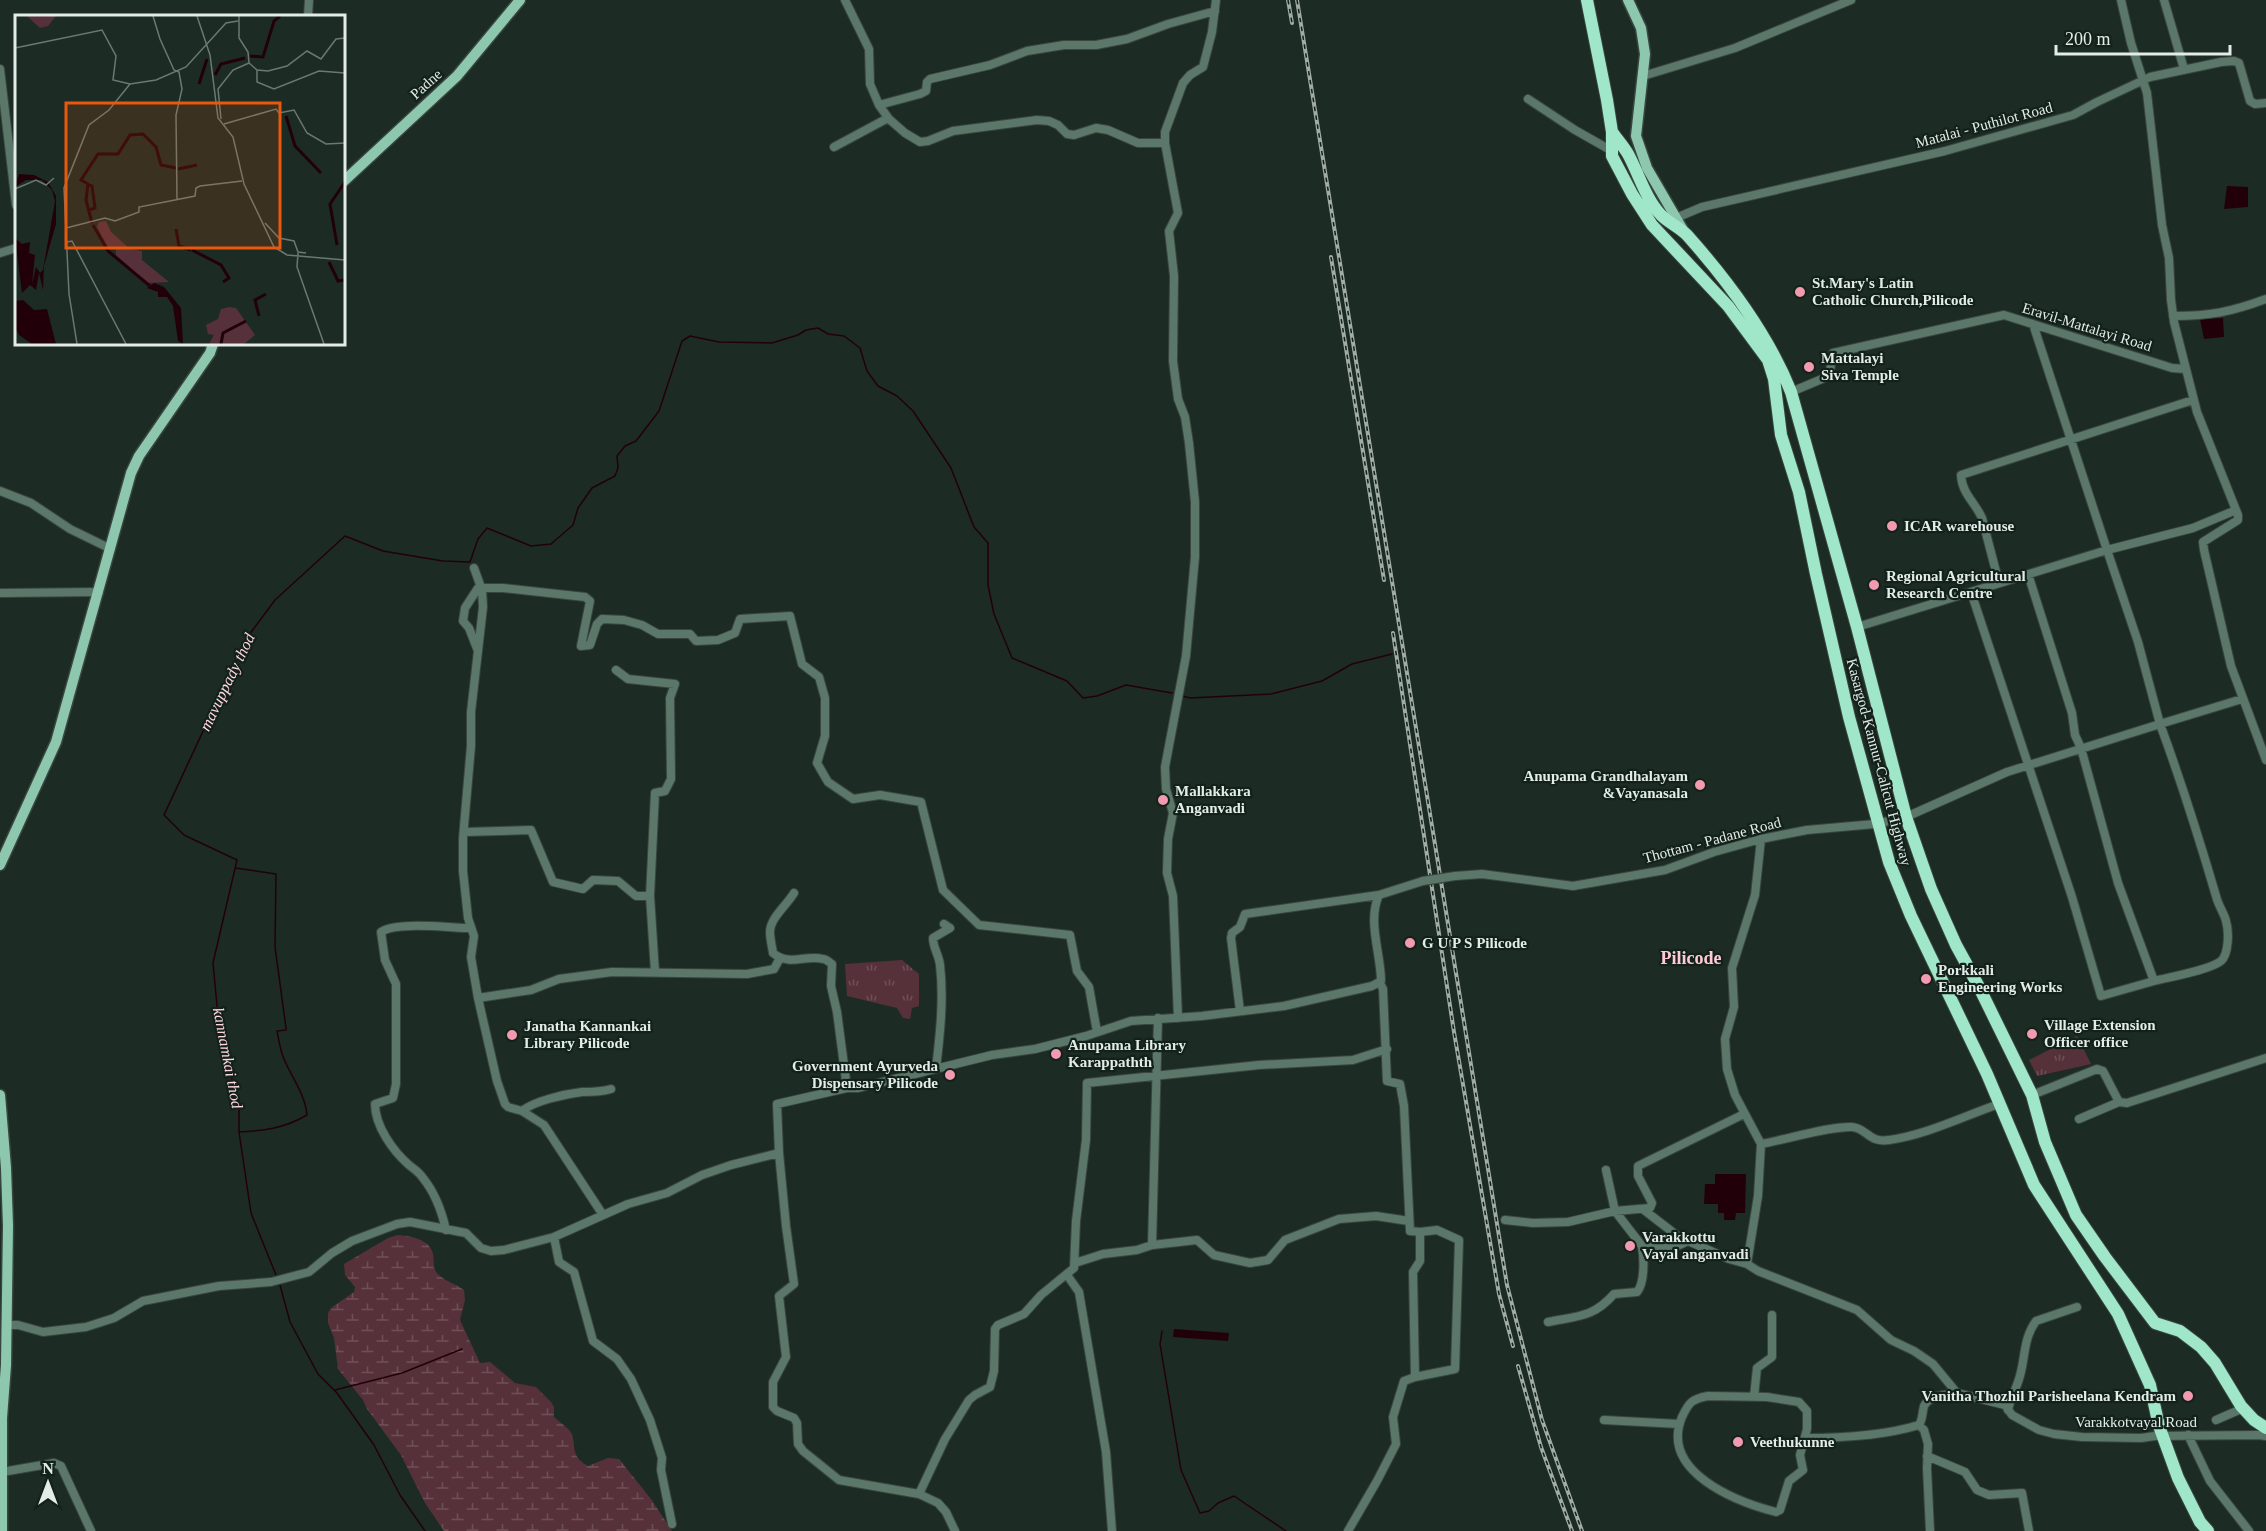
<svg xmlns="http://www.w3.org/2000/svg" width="2266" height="1531" font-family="Georgia,serif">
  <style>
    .grass { fill: url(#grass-tufts) }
    .wetland { fill: url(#wetland-marsh) }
    .water { fill: #22000a }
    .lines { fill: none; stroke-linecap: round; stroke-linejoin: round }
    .stream { stroke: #22000a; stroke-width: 1.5 }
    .minor-casing { stroke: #394640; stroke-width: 10 }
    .major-casing { stroke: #394640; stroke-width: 13 }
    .highway-casing { stroke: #394640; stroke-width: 14 }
    .minor { stroke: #5b776a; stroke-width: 8 }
    .major { stroke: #8cc7ae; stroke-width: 10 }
    .highway { stroke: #a0e7c9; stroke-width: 12 }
    .rail-casing { stroke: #a1aca7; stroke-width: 4 }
    .rail { stroke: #13211b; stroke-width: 1.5; stroke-dasharray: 4.5; stroke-linecap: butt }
    .minor-bridge-casing { stroke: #394640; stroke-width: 10; stroke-linecap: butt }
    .minor-bridge { stroke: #5b776a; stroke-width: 8 }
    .poi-dot { fill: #f29aaf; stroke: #13211b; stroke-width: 2 }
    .labels { text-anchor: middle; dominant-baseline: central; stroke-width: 4.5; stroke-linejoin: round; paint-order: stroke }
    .street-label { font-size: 15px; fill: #e3ece8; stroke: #13211b }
    .poi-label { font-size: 15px; font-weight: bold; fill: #e3ece8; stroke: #13211b; text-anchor: start }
    .water-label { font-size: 16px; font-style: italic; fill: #ffd7df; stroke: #13211b }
    .quarter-label { font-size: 18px; font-weight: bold; fill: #fecad5; stroke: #13211b }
    .inset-river { fill: none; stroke: #22000a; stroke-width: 3 }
    .inset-road { fill: none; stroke: #6c7873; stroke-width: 1.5 }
    .view { fill: #e8590c; fill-opacity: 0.15; stroke: #e8590c; stroke-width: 3 }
    .inset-edge { fill: none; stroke: #e3ece8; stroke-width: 3 }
  </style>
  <defs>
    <pattern id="grass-tufts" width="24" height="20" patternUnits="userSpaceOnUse" patternTransform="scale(1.5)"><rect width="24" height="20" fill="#57313a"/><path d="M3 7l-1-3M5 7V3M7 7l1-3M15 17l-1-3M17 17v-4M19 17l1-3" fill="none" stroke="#6f4f56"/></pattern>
    <pattern id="wetland-marsh" width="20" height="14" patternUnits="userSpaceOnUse" patternTransform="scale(1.5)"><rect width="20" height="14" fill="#57313a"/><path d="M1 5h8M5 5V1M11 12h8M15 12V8" fill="none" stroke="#6f4f56"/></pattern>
  </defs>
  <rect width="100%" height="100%" fill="#1d2b25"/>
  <!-- grass -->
  <path class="grass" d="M902,960L919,974V1006L912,1008L910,1019L903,1018L897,1008L847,996L845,964Z
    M2077,1036L2091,1064L2037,1076L2029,1060Z"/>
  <!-- wetland -->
  <path class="wetland" d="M398,1235C410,1236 430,1239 433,1254C434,1260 433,1266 436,1272C442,1280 456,1284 464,1290L465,1300L460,1320L480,1363L490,1362L515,1383L536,1387L551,1402L554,1407V1417C559,1422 566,1426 570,1431C578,1444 568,1455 588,1466L608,1458L619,1459L651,1499L672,1531H444L425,1503L401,1455L367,1409L363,1400L338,1369L334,1338L328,1323V1313L331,1308L354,1292L355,1287L345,1275L344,1264L388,1238Z"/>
  <!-- water -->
  <path class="water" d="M2227,186L2248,187V207L2224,209Z
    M2223,318L2224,337L2204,339L2200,319Z
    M1715,1174H1746L1745,1213H1736L1735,1220H1724V1213H1718V1204H1704L1705,1184H1715Z
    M1174,1329L1229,1333L1228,1341L1173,1337Z"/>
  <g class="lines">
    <!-- stream -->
    <path class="stream" d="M1400,651H1401
      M1182,696L1190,698L1271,694L1322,681L1352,664L1392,654
      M236,868L276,874L275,947L286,1028V1030L277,1031C279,1040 280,1050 284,1059C292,1078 305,1094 307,1115C285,1128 264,1131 239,1132
      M276,1275L251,1213L239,1132V1102L227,1062L226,1048L219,1027L213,963L237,860L184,835L164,815L246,639L275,600L345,536L383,551L443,561L470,562L478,539L487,528L531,546L551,544L573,525L578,508L592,488L615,476L618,468L617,456L625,446L636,441L659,411L682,341L690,336L719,342L772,343L798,335L806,330L818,328L828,334L844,336L860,348L867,371L878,386L897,396L913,411L951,468L974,527L988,543V585L994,614L1012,658L1067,681L1083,698L1097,696L1126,685L1172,693
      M280,1285L290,1322L318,1374L337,1393L374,1445L400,1495L425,1531
      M1162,1331L1160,1344L1181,1470L1200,1513L1209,1511L1218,1503L1234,1496L1286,1531
      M335,1390L402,1373L462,1349"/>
    <defs>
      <path id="minor" d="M845,0L869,49L870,84L879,105L889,119L905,133L920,142L928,141L953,131L1037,120L1049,121L1058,125L1067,134L1074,135L1096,128L1108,130L1138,143H1165
        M2121,0L2131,43L2147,93L2162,225L2169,258L2171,300L2174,322L2197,412L2238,515V520L2203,542L2204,550L2231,666L2266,760
        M2164,0L2184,69
        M308,16L309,0
        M0,69L16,205
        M1643,76L1735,48L1851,0
        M1528,99L1575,130L1612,151
        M879,105L920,94L926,91L927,82L930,79L990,65L1027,51L1064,45H1096L1127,39L1168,24L1215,11
        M834,147L888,118
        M1676,218L1702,207L1945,151L2073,115L2097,102L2150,77L2221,62L2234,61L2239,63L2250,101L2255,104L2266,103
        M0,253L16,248
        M2173,316C2210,316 2231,312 2266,299
        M2033,324L2107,550L2193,528L2236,510
        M1791,392L1829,376L1833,353L2004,315L2172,368L2185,369
        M0,491L31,503L70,529L111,549
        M474,568L482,590L483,607L471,712V746L463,838V871L468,918L474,936L471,957L478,998L531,990L559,979L612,972L747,974L774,969L780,958
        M1999,583L1982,518C1975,502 1962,494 1961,475L2193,400
        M1971,592L2072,897L2101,996L2154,981L2118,883L2081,748L2075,735L2072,713L2028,574
        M0,593L99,592
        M478,651L469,628L463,621L465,608L478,588H503L585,597L590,601L581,646L590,645L597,624L602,619L624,620L642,625L658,634H690L696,641L718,640L735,633L740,619L790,616L802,664L819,677L825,698V736L817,763L828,782L853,799L880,795L921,802L943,890L979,925L1070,935L1077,971L1089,987L1097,1032
        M464,832L531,830L553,882L583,889L593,880L618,881L636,896H650L655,793L665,791L671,779L670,698L675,684L628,679L616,670
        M1761,839L1755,895L1732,968L1734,1007L1725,1039L1727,1069L1735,1095L1761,1144C1785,1140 1829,1126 1852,1127C1867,1128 1868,1143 1889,1140C1926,1135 1964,1116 1999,1104
        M1455,876L1482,874L1573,886L1665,870L1714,852L1761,839L1807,830L1875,824L1906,817L2007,772L2160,724L2138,642L2107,550L1857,627
        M794,893C787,905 770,918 770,932C770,939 772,946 773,953C790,967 806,954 823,959C826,959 829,962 832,964L831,986L837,1012L847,1088
        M650,896L655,972
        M2154,981C2169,977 2210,970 2221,961C2229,954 2229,931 2226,921C2224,913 2218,905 2216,896C2199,838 2181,781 2160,724L2242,699
        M478,998L497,1081L505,1104L508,1107L522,1111L544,1125L603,1215
        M1240,1011L1231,938L1232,933L1240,927L1245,914L1379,895
        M1178,1018L1173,896L1167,873L1168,839L1173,813L1166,789L1165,767L1186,656L1195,557V502L1189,443L1185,417L1178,399L1173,361L1174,276L1169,231L1178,213L1165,143V132L1183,83L1190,75L1203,67L1212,32L1216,0
        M936,1069C940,1034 944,999 940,965C939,955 933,948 933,938L950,928L944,924
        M2032,1095L2097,1069L2103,1071L2119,1102L2127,1103L2266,1058
        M522,1111C534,1101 565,1094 582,1092C592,1092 601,1092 611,1089
        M2079,1119L2119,1102
        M1761,1144L1758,1196L1747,1264L1758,1271L1857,1310L1891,1340L1914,1351L1933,1364L1957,1393L2005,1405L2012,1415L2039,1430L2054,1434L2082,1437L2141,1438L2155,1436L2259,1435L2266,1436
        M779,1153L786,1226L794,1284L779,1296L786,1357L773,1382V1407L777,1411L794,1418L797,1423L798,1444L803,1451L839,1480L919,1494L938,1503L946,1512L955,1531
        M1606,1170L1615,1211L1642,1246H1677L1688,1241
        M1644,1210L1679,1237L1729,1259L1747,1264
        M1505,1220L1533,1223L1568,1222L1615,1211L1650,1208L1652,1203L1638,1176V1166L1744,1114
        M446,1230C442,1212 435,1193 423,1178C419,1172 414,1169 409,1165C393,1151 375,1126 375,1104L393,1098L396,1084V984L385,960L381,932C396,921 451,928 471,928
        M554,1237L559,1262L574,1272L593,1341L617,1359L631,1379L650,1420L662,1458L661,1470L672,1524
        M1152,1245L1197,1240L1214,1255L1250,1263L1268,1260L1285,1240L1339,1219L1376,1216L1409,1221
        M1075,1263L1103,1254L1137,1250L1152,1245L1158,1018
        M1067,1275L1079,1292L1106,1452L1112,1531
        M1548,1322C1577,1316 1593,1318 1614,1294L1637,1292C1645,1283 1644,1258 1642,1246
        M7,1325H18L43,1332L86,1327L114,1318L143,1301L219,1286L271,1282L309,1272L332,1253L352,1241L397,1224L410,1222L466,1233L481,1248L491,1251L504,1250L554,1237L628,1204L667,1193L702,1175L731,1165L779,1153L777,1104L847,1088H858L992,1055L1035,1049L1086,1036L1131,1021L1202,1016L1284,1006L1372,986L1381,981C1381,954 1367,921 1379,895L1423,881
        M1415,1377L1455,1369L1459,1240L1437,1230L1420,1232
        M1708,1396L1767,1397L1799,1402L1807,1411V1429L1800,1455L1803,1470L1789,1481L1780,1510L1776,1512C1737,1502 1659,1472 1682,1417C1689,1402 1692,1399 1708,1396Z
        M1754,1397L1757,1368L1772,1357V1315
        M2008,1410C2010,1400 2015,1391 2018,1382C2026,1361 2022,1340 2036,1321L2077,1307
        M1604,1420L1679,1424
        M2216,1420L2239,1410L2241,1406
        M1919,1425L1924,1430L1928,1444L1927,1468L1930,1531
        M2188,1435L2210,1481L2249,1531
        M1805,1438C1842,1438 1883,1436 1919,1425C1923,1419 1922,1413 1924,1406C1929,1395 1947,1395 1957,1393
        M1927,1456L1965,1472L1977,1490L1989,1495L2022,1493L2029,1531
        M2,1472L54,1463L61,1466L91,1531
        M919,1494L945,1439L969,1400L975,1395L990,1387L994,1371L995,1329L998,1325L1024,1314L1041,1295L1074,1268L1076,1221L1086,1140L1087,1083L1259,1065L1353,1060L1387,1049
        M1348,1531L1377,1481L1396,1444L1393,1417L1404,1381L1415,1377L1413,1272L1420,1261V1232L1410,1231L1404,1106L1400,1084L1387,1081L1383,989L1380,983"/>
      <path id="major" d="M1628,0L1641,28L1645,54L1636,136L1647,168L1683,230
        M344,181L457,76L520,0
        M0,865L56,742L131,473L139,456L210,353L213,344
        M0,1095L6,1168L8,1226L6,1365L2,1418V1531"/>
      <path id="highway" d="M1587,0L1607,100L1612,132V156L1632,194L1652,225L1728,306L1768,360L1774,379L1781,435L1799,492L1816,574L1849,717L1889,862L1911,916L1987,1074L2034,1185L2118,1314L2150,1385L2159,1426L2178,1478L2200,1522L2208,1531
        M1612,132C1617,139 1624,147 1628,154C1639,174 1645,198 1661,215C1669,223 1679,227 1687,235C1728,281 1768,334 1791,392L1857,627L1906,817L1931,889L1956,945L1979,987L2032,1095L2045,1142L2076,1215L2105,1257L2155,1323L2180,1331L2201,1347L2215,1363L2241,1406L2254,1420L2266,1428"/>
    </defs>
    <!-- minor casing -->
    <use href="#minor" class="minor-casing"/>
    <!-- major casing -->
    <use href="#major" class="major-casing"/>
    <!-- highway casing -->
    <use href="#highway" class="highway-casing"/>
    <!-- minor -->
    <use href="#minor" class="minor"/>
    <!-- major -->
    <use href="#major" class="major"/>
    <!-- highway -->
    <use href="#highway" class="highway"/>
    <defs>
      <path id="rail" d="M1288,0L1292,23
        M1297,0L1507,1285L1542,1420L1582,1531
        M1331,257L1384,580
        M1393,633L1454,1032L1499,1294L1513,1346
        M1518,1366L1541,1447L1572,1531"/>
    </defs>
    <!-- rail casing -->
    <use href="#rail" class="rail-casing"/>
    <!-- rail -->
    <use href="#rail" class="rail"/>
    <defs>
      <path id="minor-bridge" d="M1423,881L1455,876"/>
    </defs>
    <!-- minor-bridge casing -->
    <use href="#minor-bridge" class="minor-bridge-casing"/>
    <!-- minor-bridge -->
    <use href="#minor-bridge" class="minor-bridge"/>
  </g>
  <!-- markers -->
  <g class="poi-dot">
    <circle cx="1800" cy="292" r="6"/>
    <circle cx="1809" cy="367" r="6"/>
    <circle cx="1892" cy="526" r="6"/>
    <circle cx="1874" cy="585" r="6"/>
    <circle cx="1700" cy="785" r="6"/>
    <circle cx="1163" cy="800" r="6"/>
    <circle cx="1410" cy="943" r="6"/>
    <circle cx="1926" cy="979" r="6"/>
    <circle cx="2032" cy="1034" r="6"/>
    <circle cx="512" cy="1035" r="6"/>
    <circle cx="1056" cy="1054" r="6"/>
    <circle cx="950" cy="1075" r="6"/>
    <circle cx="1630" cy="1246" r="6"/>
    <circle cx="2188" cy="1396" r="6"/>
    <circle cx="1738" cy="1442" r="6"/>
  </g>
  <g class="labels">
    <!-- street labels -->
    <g class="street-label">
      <text transform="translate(426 84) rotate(-42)">Padne</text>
      <text transform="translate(1984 125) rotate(-15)">Matalai - Puthilot Road</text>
      <text transform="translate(2087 327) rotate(17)">Eravil-Mattalayi Road</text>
      <text transform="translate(1879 762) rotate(75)">Kasargod-Kannur-Calicut Highway</text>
      <text transform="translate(1712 840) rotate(-15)">Thottam - Padane Road</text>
      <text x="2136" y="1422">Varakkotvayal Road</text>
    </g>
    <!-- poi labels -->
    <g class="poi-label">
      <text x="1812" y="283">St.Mary's Latin<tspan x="1812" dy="17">Catholic Church,Pilicode</tspan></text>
      <text x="1821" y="358">Mattalayi<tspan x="1821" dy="17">Siva Temple</tspan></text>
      <text x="1904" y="526">ICAR warehouse</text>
      <text x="1886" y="576">Regional Agricultural<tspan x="1886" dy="17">Research Centre</tspan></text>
      <text x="1688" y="776" text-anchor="end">Anupama Grandhalayam<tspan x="1688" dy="17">&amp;Vayanasala</tspan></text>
      <text x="1175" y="791">Mallakkara<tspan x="1175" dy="17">Anganvadi</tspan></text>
      <text x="1422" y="943">G U P S Pilicode</text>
      <text x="1938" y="970">Porkkali<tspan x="1938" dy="17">Engineering Works</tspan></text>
      <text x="2044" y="1025">Village Extension<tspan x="2044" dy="17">Officer office</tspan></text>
      <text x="524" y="1026">Janatha Kannankai<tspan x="524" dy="17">Library Pilicode</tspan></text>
      <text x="1068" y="1045">Anupama Library<tspan x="1068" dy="17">Karappathth</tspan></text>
      <text x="938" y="1066" text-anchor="end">Government Ayurveda<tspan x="938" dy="17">Dispensary Pilicode</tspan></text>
      <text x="1642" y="1237">Varakkottu<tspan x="1642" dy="17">Vayal anganvadi</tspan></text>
      <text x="2176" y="1396" text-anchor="end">Vanitha Thozhil Parisheelana Kendram</text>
      <text x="1750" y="1442">Veethukunne</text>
    </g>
    <!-- water labels -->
    <g class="water-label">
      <text transform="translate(227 682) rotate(-64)">mavuppady thod</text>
      <text transform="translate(228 1058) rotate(79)">kannamkai thod</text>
    </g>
    <!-- quarter labels -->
    <g class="quarter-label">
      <text x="1691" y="958">Pilicode</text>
    </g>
  </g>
  <!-- overview -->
  <g transform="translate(15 15)">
    <rect width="330" height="330" fill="#1d2b25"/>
    <path d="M12,1H41L33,11L25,13Z" fill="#57313a"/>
    <path d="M91,206L96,217L115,234L127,236V245L154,267L132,268L101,240V234H94L82,212L84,207ZM214,292L221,293L240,320L229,329H194L199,320L193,319L191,310L203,304L206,294Z" fill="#57313a"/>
    <path d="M4,159L19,160L33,167L41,181V209L29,251L28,275L24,258L21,275L15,270L7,278L0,223L7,229L15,227L14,238L20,240L17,269L21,252L25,258L28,255L40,186L37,175L27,165H11L0,172ZM139,268L149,272L166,293L168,329L163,326L158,291L152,282H143V277L132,273ZM8,285L19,295L32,294L41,329H17L4,320L0,312V286Z" fill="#22000a"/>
    <path class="inset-river" d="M235,41L248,42L259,6L265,1M200,60L206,49L230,43M184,69L192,44M271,101L280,131L306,158M163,154L182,150M73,170L77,171L80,193L74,195M77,208L71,185L73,169L66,165L83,139H103L115,120L128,119L141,132L146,150L161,153M78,210L93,236M161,214L164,231L176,235M322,230L315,189L330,167M177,235L206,250L214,263L208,267M93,236L135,271M314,247L323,266L330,265M244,301L240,285L251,279M206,329L208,318L231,306"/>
    <path class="inset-road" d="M138,1L145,24L159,55L164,57L167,74L161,100L162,184M182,1L195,40L203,103L218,122L229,169L259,232L272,240L330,245M224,1V23L233,37L234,48M0,33L87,15L101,41L98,65L115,69L141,65L171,52L211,8L223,6M234,48L242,55L253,56L272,51L292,36L306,44L321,24L330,23M242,55V67L259,74L304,56L330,58M206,104L203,74L218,55L234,48M209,109L261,94L264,98L279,95L292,118L311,129L330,128M0,174L21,165L31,170L39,163M250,208L264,223L279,226L283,237L291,238M51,213L90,203L100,206L124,197V192L180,181L181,173L185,171L227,166M52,227L57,226L111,329M283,238L282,252L309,329M62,329L54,279L49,173L74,110L94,95L115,69"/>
    <path class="view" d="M51,88H265V233H51Z"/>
    <rect width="330" height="330" class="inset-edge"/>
  </g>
  <!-- north arrow -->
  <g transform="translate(48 1483)" stroke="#13211b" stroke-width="4.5" paint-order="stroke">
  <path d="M0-4.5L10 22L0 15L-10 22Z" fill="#e3ece8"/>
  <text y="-9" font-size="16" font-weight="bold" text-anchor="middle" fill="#e3ece8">N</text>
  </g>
  <!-- scale -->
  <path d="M2056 45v9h174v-9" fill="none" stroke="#e3ece8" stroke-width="3"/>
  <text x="2065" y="45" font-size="18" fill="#e3ece8" stroke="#13211b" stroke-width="4.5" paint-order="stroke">200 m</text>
</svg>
